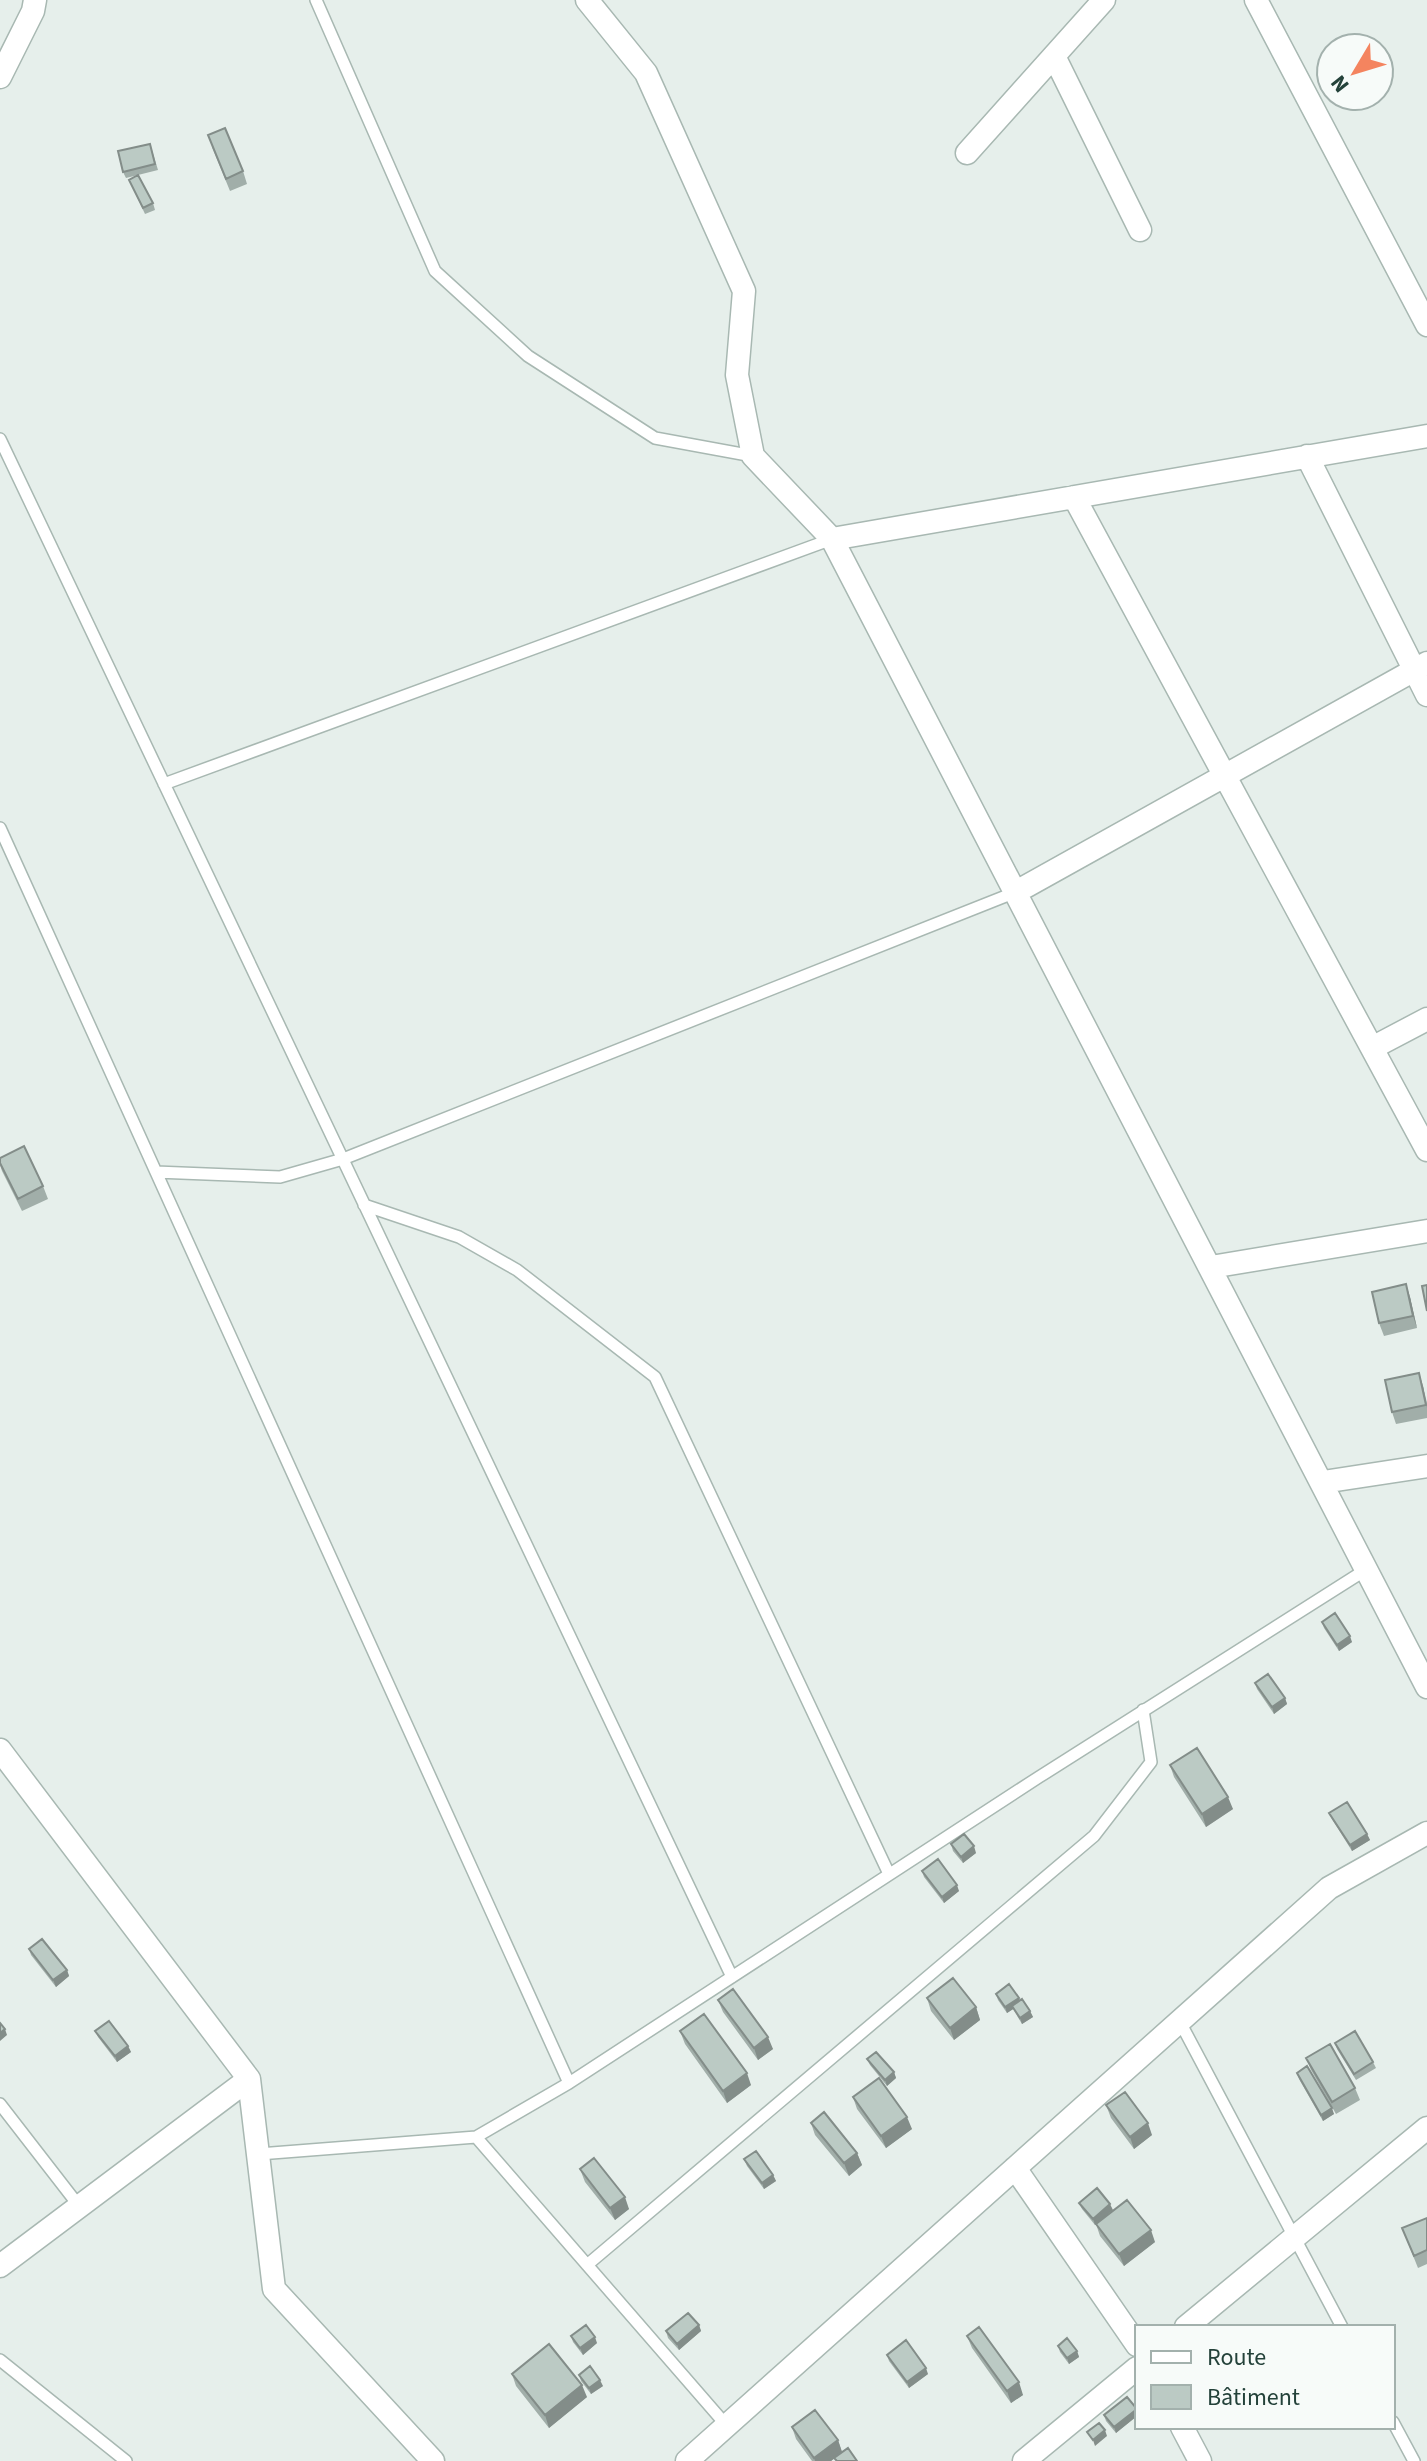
<svg xmlns="http://www.w3.org/2000/svg" width="1427" height="2461" font-family="'Source Sans 3',sans-serif">
  <style>
    .lines { fill: none; stroke-linecap: round; stroke-linejoin: round }
    .lane-casing { stroke: #a8b8b2; stroke-width: 14 }
    .street-casing { stroke: #a8b8b2; stroke-width: 25 }
    .lane { stroke: #fff; stroke-width: 11 }
    .street { stroke: #fff; stroke-width: 22 }
    .wall { fill: #a1aea9 }
    .shaded-wall { fill: #838d89 }
    .building { fill: #bbcac4; stroke: #838d89; stroke-width: 2 }
  </style>
  <rect width="100%" height="100%" fill="#e6efeb"/>
  <g class="lines">
    <defs>
      <path id="lane" d="M316,0L435,271L528,356L655,438L753,456
        M0,439L732,1977
        M164,784L832,539
        M0,828L569,2083
        M156,1172L280,1177L343,1159L1016,892
        M364,1205L459,1237L517,1270L655,1377L889,1874
        M1180,2022L1342,2327
        M0,2104L79,2206
        M476,2137L569,2083L1039,1777L1367,1569
        M259,2154L476,2137L727,2426
        M587,2265L1094,1836L1151,1762L1143,1710
        M0,2360L126,2461
        M1393,2422L1414,2461"/>
      <path id="street" d="M587,0L646,73L744,291L737,375L753,456L832,539L1427,1687
        M1256,0L1427,325
        M1054,56L1140,230
        M0,77L33,11L35,0
        M967,153L1104,0
        M1307,456L1427,695
        M1074,497L1427,1150
        M832,539L1427,436
        M1016,892L1427,663
        M1372,1048L1427,1019
        M1211,1267L1427,1231
        M1323,1482L1427,1466
        M0,1750L249,2079L274,2289L433,2461
        M1015,2168L1137,2345
        M0,2266L249,2079
        M1186,2327L1427,2128
        M1182,2427L1200,2461
        M687,2461L1329,1888L1427,1833
        M1024,2461L1137,2368"/>
    </defs>
    <!-- lane casing -->
    <use href="#lane" class="lane-casing"/>
    <!-- street casing -->
    <use href="#street" class="street-casing"/>
    <!-- lane -->
    <use href="#lane" class="lane"/>
    <!-- street -->
    <use href="#street" class="street"/>
  </g>
  <!-- wall -->
  <path class="wall" d="M212,147L243,171L247,184L230,191Z
    M152,150L158,170L126,178L123,172Z
    M129,180L153,203L155,210L145,214Z
    M0,1158L43,1186L48,1199L22,1211L2,1171L0,1165Z
    M1410,1297L1417,1328L1384,1336L1379,1323Z
    M1423,1386L1427,1403V1418L1396,1424L1392,1412Z
    M1322,1622L1352,1642L1339,1651L1324,1628Z
    M1255,1683L1285,1698L1287,1704L1274,1714L1257,1689Z
    M1170,1765L1233,1809L1206,1827L1174,1777Z
    M1329,1813L1367,1834L1370,1840L1352,1851L1332,1819Z
    M951,1844L976,1853L963,1863L953,1851Z
    M922,1871L959,1891L944,1903L924,1877Z
    M29,1949L67,1970L69,1976L56,1987L31,1955Z
    M996,1994L1019,1998L1020,2001L1030,2011L1033,2017L1022,2024L1013,2009L1007,2013L998,2000Z
    M927,1998L976,2007L980,2020L954,2040L931,2011Z
    M718,2000L773,2049L758,2060L723,2012Z
    M95,2031L128,2046L131,2052L117,2062L98,2037Z
    M680,2031L751,2085L727,2103L685,2044Z
    M1335,2043L1373,2062L1376,2068L1356,2080L1337,2049Z
    M1306,2058L1355,2088L1360,2100L1336,2114L1311,2070Z
    M867,2059L894,2072L896,2078L887,2086L870,2065Z
    M1297,2073L1334,2114L1323,2121L1299,2079Z
    M853,2097L912,2129L886,2148L857,2109Z
    M1106,2105L1152,2135L1134,2149L1111,2118Z
    M811,2123L857,2153L862,2165L849,2176L815,2135Z
    M744,2159L773,2175L776,2181L764,2189L747,2166Z
    M580,2169L629,2209L615,2220L585,2182Z
    M1079,2203L1155,2242L1124,2266L1100,2236L1096,2224L1095,2225L1082,2209Z
    M1427,2218V2264L1418,2268L1402,2228Z
    M699,2325L701,2331L679,2350L668,2338L666,2331Z
    M571,2336L597,2343L583,2355L573,2342Z
    M967,2336L1023,2395L1011,2403L972,2348Z
    M1058,2346L1077,2351L1079,2357L1069,2364L1060,2352Z
    M887,2355L928,2374L909,2388L889,2361Z
    M512,2374L587,2397L549,2428L516,2386Z
    M579,2375L603,2386L591,2394L581,2381Z
    M1137,2409V2416L1116,2433L1106,2421L1104,2415Z
    M792,2427L838,2440L842,2452L857,2461H836L835,2458L831,2461H812L796,2439Z"/>
  <!-- shaded-wall -->
  <path class="shaded-wall" d="M1406,1284L1410,1297L1417,1328L1413,1316Z
    M1419,1373L1423,1386L1427,1408L1426,1405Z
    M1350,1636L1352,1642L1339,1651L1337,1645Z
    M1285,1698L1287,1704L1274,1714L1272,1707Z
    M1228,1797L1233,1809L1206,1827L1202,1814Z
    M1367,1834L1370,1840L1352,1851L1350,1845Z
    M974,1846L976,1853L963,1863L961,1857Z
    M957,1885L959,1891L944,1903L942,1897Z
    M67,1970L69,1976L56,1987L53,1980Z
    M1019,1998L1021,2004L1007,2013L1005,2007Z
    M976,2007L980,2020L954,2040L950,2028Z
    M1030,2011L1033,2017L1022,2024L1020,2018Z
    M5,2029L7,2035L0,2041V2033Z
    M768,2037L773,2049L758,2060L754,2048Z
    M128,2046L131,2052L117,2062L115,2056Z
    M894,2072L896,2078L887,2086L885,2080Z
    M747,2073L751,2085L727,2103L723,2091Z
    M1332,2108L1334,2114L1323,2121L1321,2115Z
    M907,2117L912,2129L886,2148L881,2136Z
    M1148,2123L1152,2135L1134,2149L1130,2137Z
    M857,2153L862,2165L849,2176L844,2163Z
    M773,2175L776,2181L764,2189L762,2183Z
    M625,2197L629,2209L615,2220L610,2208Z
    M1110,2204L1113,2210L1095,2225L1093,2219Z
    M1151,2230L1155,2242L1124,2266L1119,2254Z
    M699,2325L701,2331L679,2350L677,2344Z
    M595,2337L597,2343L583,2355L580,2348Z
    M1077,2351L1079,2357L1069,2364L1067,2358Z
    M926,2368L928,2374L909,2388L907,2382Z
    M600,2380L603,2386L591,2394L589,2388Z
    M1019,2382L1023,2395L1011,2403L1007,2391Z
    M582,2385L587,2397L549,2428L545,2415Z
    M1137,2409V2416L1116,2433L1114,2427Z
    M1105,2430L1107,2436L1095,2446L1093,2440Z
    M838,2440L842,2452L831,2461H815L814,2458Z"/>
  <!-- building -->
  <path class="building" d="M225,128L243,171L226,179L208,135Z
    M150,144L155,164L123,172L118,151Z
    M138,175L153,203L143,208L129,180Z
    M24,1146L43,1186L18,1199L0,1163V1158Z
    M1406,1284L1413,1316L1379,1323L1372,1292Z
    M1427,1285V1311L1422,1286Z
    M1419,1373L1426,1405L1392,1412L1385,1380Z
    M1335,1613L1350,1636L1337,1645L1322,1622Z
    M1268,1674L1285,1698L1272,1707L1255,1683Z
    M1197,1748L1228,1797L1202,1814L1170,1765Z
    M1347,1802L1367,1834L1350,1845L1329,1813Z
    M964,1834L974,1846L961,1857L951,1844Z
    M938,1859L957,1885L942,1897L922,1871Z
    M42,1939L67,1970L53,1980L29,1949Z
    M953,1978L976,2007L950,2028L927,1998Z
    M1009,1984L1019,1998L1005,2007L996,1994Z
    M733,1989L768,2037L754,2048L718,2000Z
    M1022,1999L1030,2011L1020,2018L1012,2006Z
    M704,2014L747,2073L723,2091L680,2031Z
    M109,2021L128,2046L115,2056L95,2031Z
    M0,2023L5,2029L0,2033Z
    M1355,2031L1373,2062L1354,2074L1335,2043Z
    M1330,2044L1355,2088L1332,2102L1306,2058Z
    M876,2052L894,2072L885,2080L867,2059Z
    M1307,2066L1332,2108L1321,2115L1297,2073Z
    M879,2078L907,2117L881,2136L853,2097Z
    M1125,2092L1148,2123L1130,2137L1106,2105Z
    M824,2112L857,2153L844,2163L811,2123Z
    M756,2151L773,2175L762,2183L744,2159Z
    M594,2158L625,2197L610,2208L580,2169Z
    M1097,2188L1110,2204L1093,2219L1079,2203Z
    M1127,2200L1151,2230L1119,2254L1096,2224Z
    M1427,2218V2250L1414,2256L1402,2228Z
    M688,2313L699,2325L677,2344L666,2331Z
    M586,2325L595,2337L580,2348L571,2336Z
    M979,2327L1019,2382L1007,2391L967,2336Z
    M1067,2338L1077,2351L1067,2358L1058,2346Z
    M906,2340L926,2368L907,2382L887,2355Z
    M549,2344L582,2385L545,2415L512,2374Z
    M590,2366L600,2380L589,2388L579,2375Z
    M1127,2397L1137,2409L1114,2427L1104,2415Z
    M815,2410L838,2440L814,2458L792,2427Z
    M1099,2423L1105,2430L1093,2440L1087,2432Z
    M848,2448L857,2461H837L834,2458Z"/>
  <!-- legend -->
  <rect x="1135" y="2325" width="260" height="104" fill="#f7fbf9" stroke="#a3b1ad" stroke-width="2"/>
  <rect x="1151" y="2351" width="40" height="12" fill="#ffffff" stroke="#a3b1ad" stroke-width="2"/>
  <text x="1207" y="2365" font-size="24" fill="#24423a">Route</text>
  <rect x="1151" y="2385" width="40" height="24" fill="#bbcac4" stroke="#a3b1ad" stroke-width="2"/>
  <text x="1207" y="2405" font-size="24" fill="#24423a">Bâtiment</text>
  <!-- north arrow -->
  <g transform="translate(1355 72) rotate(232)"><circle r="38" fill="#f7fbf9" stroke="#a3b1ad" stroke-width="2"/>
  <path d="M0-6L14 30L0 20L-14 30Z" fill="#f4845f"/>
  <text y="-12" font-size="22" font-weight="bold" text-anchor="middle" fill="#24423a">N</text>
  </g>
</svg>
